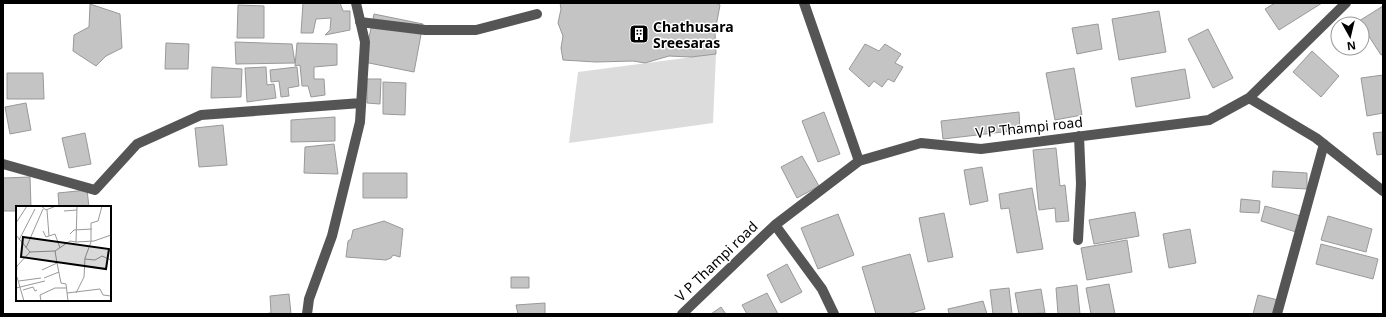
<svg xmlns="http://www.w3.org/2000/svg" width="1386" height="317" font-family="'Noto Sans',sans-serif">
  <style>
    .green { fill: #dcdcdc }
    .building { fill: #c4c4c4; stroke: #999 }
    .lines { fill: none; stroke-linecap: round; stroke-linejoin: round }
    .minor { stroke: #555; stroke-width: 10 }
    .labels { text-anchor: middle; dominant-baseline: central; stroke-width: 3; stroke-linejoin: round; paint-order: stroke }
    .poi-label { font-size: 14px; font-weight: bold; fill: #000; stroke: #fff; text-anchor: start }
    .street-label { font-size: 14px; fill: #000; stroke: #fff }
    .inset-road { fill: none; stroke: #999; stroke-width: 1 }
    .view { fill: #000; fill-opacity: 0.15; stroke: #000; stroke-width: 2 }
    .inset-edge { fill: none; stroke: #000; stroke-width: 2 }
  </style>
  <rect width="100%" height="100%" fill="#fff"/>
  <!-- green -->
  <path class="green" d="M716,54L713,123L569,143L578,72Z"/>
  <!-- building -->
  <path class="building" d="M303,3H340L343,11H350V30L325,35L330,30L331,18L316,19L313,33H301Z
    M560,3H716L720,5L715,32L716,54L691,57L669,56L645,63L633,61L596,62L563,60L561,48L563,36L558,23L561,9Z
    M1275,3H1322L1279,30L1265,9Z
    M90,4L120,14L122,48L106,56L96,66L73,51L74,35L89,27Z
    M238,5L264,6V38H237Z
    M1383,6V54L1381,55L1359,21Z
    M1159,11L1166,52L1119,60L1112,19Z
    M374,14L423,24L414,72L364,62Z
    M1098,24L1102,49L1077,54L1072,28Z
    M1208,29L1233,78L1213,88L1188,39Z
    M235,42L292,44L295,63L236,64Z
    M166,43L189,44L188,69H165Z
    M297,43L337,44V65L314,67V79H324L325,95L311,97L308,86H302L300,65L295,66Z
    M865,44L879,51L885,44L901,54L895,63L903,67L894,82L888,79L882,87L874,81L869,87L849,69Z
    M1312,51L1339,76L1321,97L1293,72Z
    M212,67L242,69L241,97L211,98Z
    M266,67L267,85L274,84L276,98L247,102L245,68Z
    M297,67L299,86L288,88L289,96L281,97L279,81L271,82L270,70Z
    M1074,68L1082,115L1055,120L1046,73Z
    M1185,69L1190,98L1136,107L1131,78Z
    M7,73H43L44,99H7Z
    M1383,75V113L1367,116L1361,78Z
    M367,79H381L380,104L367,103Z
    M383,82L406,83L405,115L383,114Z
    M26,103L31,130L10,134L5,107Z
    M824,112L840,154L818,162L802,121Z
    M1019,112L1020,130L943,139L941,121Z
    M335,117V141L291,142V120Z
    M223,125L227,165L199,167L195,128Z
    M1383,132V154L1377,155L1373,133Z
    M85,133L91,164L69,168L62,138Z
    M334,144L338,174L304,173L305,147Z
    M1056,148L1060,186L1065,185L1069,221L1056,222L1055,208L1039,210L1033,150Z
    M802,156L819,186L797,198L781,167Z
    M982,167L988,201L970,205L964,170Z
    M1273,171L1307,173V189L1272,187Z
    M363,173H407V198H363Z
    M30,177L31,207H17V211H3V178Z
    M1032,188L1043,249L1017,253L1009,208L1001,209L999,194Z
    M87,190L89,207H59L58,193Z
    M1241,199L1260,201L1259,213L1240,212Z
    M1265,206L1301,216L1296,232L1261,221Z
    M1135,212L1139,236L1094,244L1089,220Z
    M944,213L953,257L928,262L919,218Z
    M838,214L854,255L818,269L801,228Z
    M1328,216L1372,229L1366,252L1321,240Z
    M384,221L403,229L400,257L393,255L391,258L386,260L346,257L348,241L351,239L353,230Z
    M1190,229L1196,263L1169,268L1163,234Z
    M1127,240L1132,272L1087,280L1081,248Z
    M1321,244L1378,259L1373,279L1316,264Z
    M910,254L925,309L908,314H876L862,267Z
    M787,264L802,292L781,303L767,275Z
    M511,277H529V288H511Z
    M1109,284L1115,314H1091L1086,288Z
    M1077,285L1080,314H1058L1056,288Z
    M1009,288L1012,314H993L990,290Z
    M1041,289L1045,313L1019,314L1015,293Z
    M767,293L778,314H747L742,305Z
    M289,294L291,314H263L271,313L270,296Z
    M1258,295L1278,300L1274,314H1253Z
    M983,301L987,314H949L948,309Z
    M545,303V314H518L516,305Z
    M721,307L726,314H711Z"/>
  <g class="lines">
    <!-- minor -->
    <path class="minor" d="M804,3L859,161
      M360,22L425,30H476L537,14
      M1249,98L1316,138L1383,191
      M3,164L95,190L137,144L201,115L361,103
      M775,225L822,289L834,314
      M1078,240L1081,184L1079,136
      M307,314L309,299L332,236L360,122L365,42L356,3
      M682,314L775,225L859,161L921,143L981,149L1209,120L1249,98L1346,3
      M1277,314L1324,144"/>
  </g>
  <!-- icons -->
  <defs>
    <symbol id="building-square" viewBox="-11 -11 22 22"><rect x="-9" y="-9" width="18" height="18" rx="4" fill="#000" stroke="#fff"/><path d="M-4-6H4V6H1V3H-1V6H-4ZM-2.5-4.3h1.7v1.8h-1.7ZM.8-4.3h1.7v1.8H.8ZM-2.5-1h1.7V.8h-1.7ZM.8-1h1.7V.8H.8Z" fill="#fff"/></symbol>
  </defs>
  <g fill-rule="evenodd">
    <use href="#building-square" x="628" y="23" width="22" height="22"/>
  </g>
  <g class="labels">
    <!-- poi labels -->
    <g class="poi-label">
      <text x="653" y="26">Chathusara<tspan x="653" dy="16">Sreesaras</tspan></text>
    </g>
    <!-- street labels -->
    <g class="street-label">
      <text transform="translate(1029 127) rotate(-6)">V P Thampi road</text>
      <text transform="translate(716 261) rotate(-44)">V P Thampi road</text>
    </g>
  </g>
  <!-- overview -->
  <g transform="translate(16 206)">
    <rect width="95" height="95" fill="#fff"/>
    <path class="inset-road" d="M25,0L30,4L40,0M31,4L33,30M48,5L61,4M0,17L11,0M27,25L30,31L39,28L44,42M54,28L58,24L76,23M0,29L14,46M3,34L19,3M60,36L78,35L95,29M10,42L27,3M69,53L79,54L86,50L95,54M41,57L45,77L50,78L52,95M26,64L41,57L39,45M0,71L1,60L14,46L39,45L54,35L60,36L61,0M1,71L8,95M28,72L43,66M3,75L25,72M0,82L29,75M7,84L17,81L19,85L21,84M51,87L84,83L87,89L95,90M60,87L68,71L69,52L75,36V17L82,15L86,0M25,95L24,89L39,82H51"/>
    <path class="view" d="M7,31L93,43L90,63L5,51Z"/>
    <rect width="95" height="95" class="inset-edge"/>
  </g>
  <!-- border -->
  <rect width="1386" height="317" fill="none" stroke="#000000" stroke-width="8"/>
  <!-- north arrow -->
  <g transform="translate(1350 36) rotate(172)"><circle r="19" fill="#ffffff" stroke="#999999"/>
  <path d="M0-3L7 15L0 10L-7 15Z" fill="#000000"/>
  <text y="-6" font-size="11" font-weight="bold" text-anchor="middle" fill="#000000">N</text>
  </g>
</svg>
